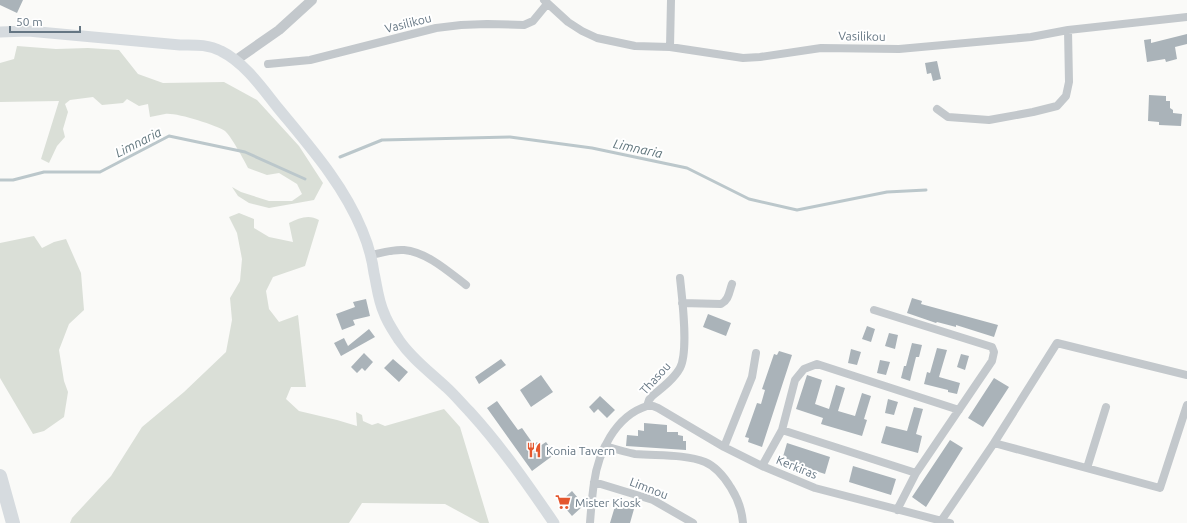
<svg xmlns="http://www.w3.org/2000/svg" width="1187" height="523" font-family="Ubuntu,sans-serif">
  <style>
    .green { fill: #dadfd7 }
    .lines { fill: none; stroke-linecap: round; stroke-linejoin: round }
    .stream { stroke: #bbc7cb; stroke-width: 3 }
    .building { fill: #aab3b9 }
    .minor { stroke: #c3c8cc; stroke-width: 8 }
    .tertiary { stroke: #c3c8cc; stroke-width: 10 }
    .secondary { stroke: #d6dbdf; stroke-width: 11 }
    .motorway { stroke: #d6dbdf; stroke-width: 14 }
    .labels { text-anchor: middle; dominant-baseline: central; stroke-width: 4; stroke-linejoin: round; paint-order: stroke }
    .street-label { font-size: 12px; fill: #657683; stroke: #fff }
    .poi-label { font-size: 12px; fill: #657683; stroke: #fff; text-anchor: start }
    .water-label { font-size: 13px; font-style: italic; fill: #60757c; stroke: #fff }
  </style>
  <rect width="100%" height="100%" fill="#fafaf8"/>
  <!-- green -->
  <path class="green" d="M17,46L56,49L88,48L119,50L138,74L163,83L224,82L257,100L299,146L323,183L314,200L269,208L249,203L238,196L232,187L241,192L269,201H292L302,194L297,184L279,173L267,175L248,168C244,160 231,136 225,131C216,125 175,112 165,114C160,115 155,116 150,117L148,104L139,106L127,99L123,103L102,105L93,97L70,100L65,104L68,112L63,129L65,137L57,146L49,163L41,159L59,101L0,102V63L14,59Z
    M239,213L254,219V228L269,237L293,242L289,223C299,218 309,214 319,220L305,266L273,277L266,291L269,309L279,322L298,315L306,387H291L286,399L299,411L337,420L357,426L356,412L362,415L363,421L372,425L378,423L385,426L444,409L460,427L489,523H480L445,504L362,503L349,523H70L72,518L111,476L142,427L184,392L226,352L232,320L230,298L240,281L242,259L237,233L229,217Z
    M34,236L42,248L54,242L66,239L81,273L84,310L69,324L59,350L64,381L68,392L64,417L44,431L33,434L0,378V243Z"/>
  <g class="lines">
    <!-- stream -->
    <path class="stream" d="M340,157L382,140L510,137L592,148L687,168L749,199L797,210L887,192L926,190
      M0,180H13L44,172H100L169,136L245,152L305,179"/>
  </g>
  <!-- building -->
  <path class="building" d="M0,0H23L17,13L0,5Z
    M1187,34V44L1175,47L1177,59L1166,62L1165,59L1147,62L1144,40L1151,39V43Z
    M937,61L941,79L933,81L931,73L927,74L925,63Z
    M1149,95L1166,96V101H1170V108L1173,110V113L1182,114L1181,126L1159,125V122L1148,121Z
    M912,298L922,301L921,304L998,325L994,337L956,325V327L937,322L936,323L907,313Z
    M366,299L370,316L353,320L355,325L342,330L336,314L355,307L353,302Z
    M708,314L731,323L726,336L703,327Z
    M867,326L875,329L871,342L862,339Z
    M369,329L375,337L341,356L334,343L344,338L348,346Z
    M889,333L898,335L895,349L885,346Z
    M912,343L922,345L919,357H916L910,381L901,378L904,366H906Z
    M937,348L947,350L939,377L960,383L957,394L948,392V390L924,384L927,372L930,373Z
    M851,349L861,352L857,365L848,363Z
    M779,351L792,355L762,447L748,442L749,438L745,437L757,403L761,404L765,390L762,389L774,354L777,355Z
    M364,353L373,362L365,371L362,368L357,373L351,367Z
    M961,354L969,356L965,370L957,367Z
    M393,359L408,372L399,382L384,368Z
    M501,359L506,365L479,384L475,377Z
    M880,360L890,362L886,375L877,373Z
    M541,375L553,392L531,407L520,390Z
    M807,375L822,380L815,404L829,409L836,385L845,388L838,411L855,416L862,393L871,396L864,419L867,420L862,436L821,424L823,418L796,409Z
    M994,378L1009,387L983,427L968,418Z
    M600,396L615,410L607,418L598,409L594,413L589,407Z
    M888,399L898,402L894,415L885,413Z
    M497,401L518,430L522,428L534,445L537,442L540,446L546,442L555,454L532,471L487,408Z
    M914,407L923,409L916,434L922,436L918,453L881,443L886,426L907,431Z
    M644,423L667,425V432H678V435L683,436V441H686V450L626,446L627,435L638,436V430L644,431Z
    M950,440L963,448L926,507L912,497Z
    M787,443L830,457L825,474L782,460Z
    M853,466L896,479L891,495L849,482Z
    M572,491L584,505L572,516L560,502Z
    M616,503L634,509L630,523H610Z"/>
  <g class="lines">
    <!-- minor -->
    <path class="minor" d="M544,0L568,22L582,31L597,38L635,46L670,47L743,58L760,57L821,48L899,49L1031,37L1068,30L1187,17
      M670,47L671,0
      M268,64L310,60L436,28L461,25L487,24L524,25L533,21L547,4
      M937,109L948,117L989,120L1033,112L1057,106L1066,96L1069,82L1068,30
      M371,255C381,253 393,249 404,250C427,252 449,272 466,285
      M682,303L721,304C729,300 729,292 732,284
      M874,310L992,347L994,352L992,361L916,473L897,510
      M647,406H653L658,408L724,447L762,466L815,488L950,523
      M782,430L916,473
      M994,443L1160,488L1187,405
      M605,446C615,449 625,452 635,454C657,456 685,454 705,462C717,467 725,478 731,488C738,499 742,510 743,523
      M724,447L752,377L756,353
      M762,466L782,430L795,380L804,369L817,364L959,410
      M1087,468L1106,407
      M594,482L653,500L693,523
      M941,521L994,443L1057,343L1187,375
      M590,523C591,510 592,496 594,483C598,453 615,416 647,406L649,400L652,396C662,388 674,379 680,368C689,351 682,297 680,278"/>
    <!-- tertiary -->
    <path class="tertiary" d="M236,60L279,30L312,0"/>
    <!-- secondary -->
    <path class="secondary" d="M0,32L28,31L180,45C194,45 208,44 221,51C245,63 262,88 278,108C310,147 343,184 362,230C368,244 372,258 374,273C377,286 378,300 384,313C387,322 394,332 399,340C412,359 430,372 446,387C455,395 462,404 470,412C501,446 528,485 554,523"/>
    <!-- motorway -->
    <path class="motorway" d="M0,476L13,523"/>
  </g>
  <!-- icons -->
  <defs>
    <symbol id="restaurant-bare" viewBox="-9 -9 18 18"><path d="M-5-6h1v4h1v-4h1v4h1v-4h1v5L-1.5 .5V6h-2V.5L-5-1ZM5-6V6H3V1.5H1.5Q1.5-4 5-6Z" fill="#e4572e" stroke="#fff" stroke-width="2.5" paint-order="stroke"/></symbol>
    <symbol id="supermarket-bare" viewBox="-9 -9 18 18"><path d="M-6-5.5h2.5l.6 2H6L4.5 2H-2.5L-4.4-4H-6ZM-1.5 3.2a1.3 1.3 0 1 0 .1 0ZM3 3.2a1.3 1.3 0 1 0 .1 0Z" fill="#e4572e" stroke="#fff" stroke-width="2.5" paint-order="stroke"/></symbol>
  </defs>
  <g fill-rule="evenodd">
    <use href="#restaurant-bare" x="523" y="439" width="22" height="22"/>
    <use href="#supermarket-bare" x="552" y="491" width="22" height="22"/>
  </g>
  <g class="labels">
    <!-- street labels -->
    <g class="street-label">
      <text transform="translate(408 23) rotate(-14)">Vasilikou</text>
      <text transform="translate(862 36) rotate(1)">Vasilikou</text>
      <text transform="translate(655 378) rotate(-48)">Thasou</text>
      <text transform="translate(797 467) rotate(22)">Kerkiras</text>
      <text transform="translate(649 488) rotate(21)">Limnou</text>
    </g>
    <!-- poi labels -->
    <g class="poi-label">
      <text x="546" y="450">Konia Tavern</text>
      <text x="575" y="502">Mister Kiosk</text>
    </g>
    <!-- water labels -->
    <g class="water-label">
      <text transform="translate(138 142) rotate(-27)">Limnaria</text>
      <text transform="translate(638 148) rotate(12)">Limnaria</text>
    </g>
  </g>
  <!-- scale -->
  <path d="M10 26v6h70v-6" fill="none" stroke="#657683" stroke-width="2"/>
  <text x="16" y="26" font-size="12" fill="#657683" stroke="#ffffff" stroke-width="3" paint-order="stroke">50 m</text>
</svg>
